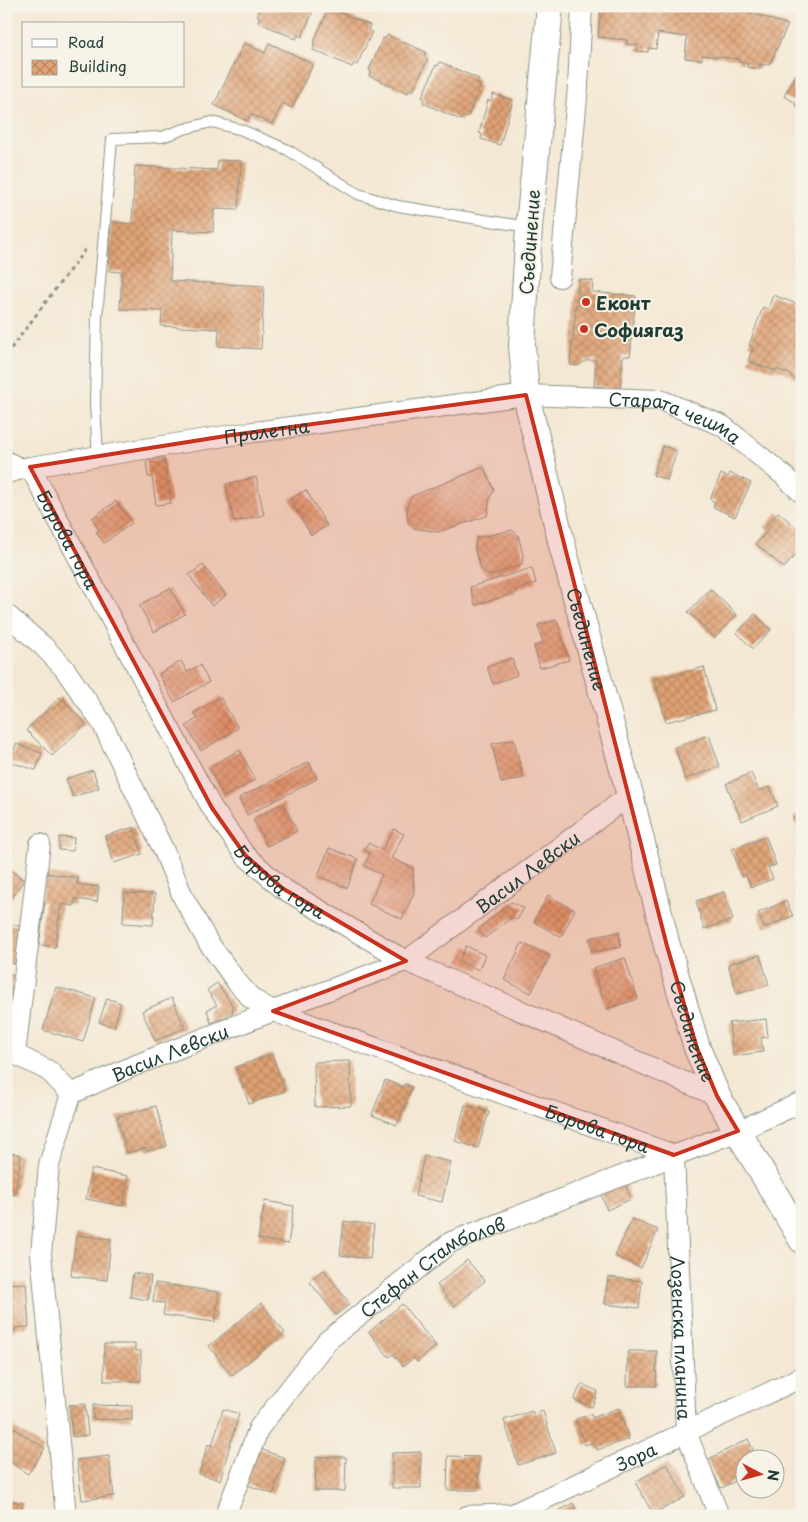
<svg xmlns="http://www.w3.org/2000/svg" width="808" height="1522" font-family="'Playpen Sans',sans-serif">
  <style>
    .building { fill: url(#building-cross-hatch) }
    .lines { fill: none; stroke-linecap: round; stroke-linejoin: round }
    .service-casing { stroke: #8a9284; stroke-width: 12 }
    .minor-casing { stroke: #8a9284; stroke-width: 22 }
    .tertiary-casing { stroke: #8a9284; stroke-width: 28 }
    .path { stroke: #8a9284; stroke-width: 3; stroke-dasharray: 4 4; stroke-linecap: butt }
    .service { stroke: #fff; stroke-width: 10 }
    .minor { stroke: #fff; stroke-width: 20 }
    .tertiary { stroke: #fff; stroke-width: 26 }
    .marked { fill: #c8321e; fill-opacity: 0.2; stroke: #c8321e; stroke-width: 4; stroke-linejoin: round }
    .poi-dot { fill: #c8321e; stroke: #f7f3e8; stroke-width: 2 }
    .labels { text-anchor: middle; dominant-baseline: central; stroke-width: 4; stroke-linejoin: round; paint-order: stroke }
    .street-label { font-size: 18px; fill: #1f3d34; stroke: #f7f3e8 }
    .poi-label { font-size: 18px; font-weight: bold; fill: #1f3d34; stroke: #f7f3e8; text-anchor: start }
  </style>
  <defs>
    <pattern id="building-cross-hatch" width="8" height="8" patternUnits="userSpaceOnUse" patternTransform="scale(1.25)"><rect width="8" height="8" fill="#e1a274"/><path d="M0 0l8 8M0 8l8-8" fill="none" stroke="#b68560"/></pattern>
  </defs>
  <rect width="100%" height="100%" fill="#f7f3e8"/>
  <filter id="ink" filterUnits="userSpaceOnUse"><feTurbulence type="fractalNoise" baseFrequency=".02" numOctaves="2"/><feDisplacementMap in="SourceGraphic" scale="10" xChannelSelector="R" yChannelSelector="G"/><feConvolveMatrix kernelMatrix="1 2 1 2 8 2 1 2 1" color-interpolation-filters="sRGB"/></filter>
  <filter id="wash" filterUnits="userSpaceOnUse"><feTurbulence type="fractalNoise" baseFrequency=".0096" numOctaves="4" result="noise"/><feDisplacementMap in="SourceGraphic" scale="20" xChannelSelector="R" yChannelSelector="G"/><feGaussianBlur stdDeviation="1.12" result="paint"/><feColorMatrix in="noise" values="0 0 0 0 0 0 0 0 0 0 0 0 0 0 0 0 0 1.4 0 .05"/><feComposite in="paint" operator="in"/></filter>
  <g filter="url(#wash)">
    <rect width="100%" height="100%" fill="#f4e8d4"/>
    <g id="blocks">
      <!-- building -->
      <path class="building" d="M261,6H315L302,37L298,35L296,39L258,22L260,17L257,16Z
        M601,6H730L788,25L769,65L760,64V69L747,67L748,63L738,62L739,59L702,55V60L685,58L687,37L658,33L656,49L648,48V52L637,51L638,45L626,44L627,40L598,37Z
        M331,9L370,25L368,31L372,32L357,65L354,63L352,67L313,50L315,45L313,44L327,12L329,13Z
        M387,35L426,52L424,57L428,58L413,91L410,89L408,93L369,76L371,71L369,70L383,38L385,39Z
        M244,43L265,53L269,43L313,64L292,108L283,103L272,124L251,114L247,121L214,105Z
        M440,62L479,79L477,84L481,85L467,118L463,116L461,120L423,103L424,98L422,97L436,65L438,66Z
        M802,64V109L795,105L796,103L784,96Z
        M493,94L513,100L500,145L481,139L482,134L479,133L488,100L491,101Z
        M218,160L241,161L238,210L214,209L213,232L172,230L170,281L264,286L261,349L218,346L219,329L161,326L162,311L120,309L122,272L109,271L111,222L132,224L135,166L217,170Z
        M579,279L593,281L592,292L636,296L630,356H623L620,389L594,386L596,360H587L578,366L570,365Z
        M773,295L802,306V381L791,377L792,375L776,369L775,371L748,361L753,347L749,345L763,307L768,309Z
        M663,446L677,451L667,480L653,475Z
        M164,458L171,503L156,505L152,477H148L146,461Z
        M484,467L494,490L490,498L487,516L438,532L413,528L408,522L407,506L412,496Z
        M730,473L751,483L735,517L713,507L715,502L710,499L721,474L728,477Z
        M256,477L264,515L234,522L226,484Z
        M306,490L327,526L311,535L290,499Z
        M116,501L132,523L104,543L96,532L99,530L92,518Z
        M778,512L802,532V547L784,568L756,544L768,530L765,527Z
        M512,530L518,535L523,555L522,564L489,576L481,569L475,551L476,538Z
        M203,565L226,595L212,606L189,575Z
        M532,568L536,583L515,590L516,593L475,605L470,587Z
        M170,588L185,614L154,632L139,605Z
        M710,589L737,615L715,638L688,612Z
        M755,614L771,630L753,649L737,633Z
        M557,620L569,660L540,668L534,646L543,643L538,625Z
        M512,658L517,675L493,684L487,667Z
        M181,661L187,672L200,665L209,682L174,702L159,674Z
        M704,667L715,710L666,722L655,680Z
        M60,697L86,724L52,756L26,730Z
        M220,697L238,728L201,751L186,726L198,718L194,713Z
        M709,735L720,767L685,779L675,747Z
        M514,739L523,778L501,783L492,744Z
        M16,744L42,753L36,770L10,762Z
        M240,750L255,780L224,797L208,767Z
        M309,762L317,779L247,815L239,798Z
        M93,770L99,788L73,797L66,779Z
        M751,773L759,791L770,787L778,806L742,821L726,784Z
        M283,803L297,831L267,846L253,819Z
        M802,813V835L793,818Z
        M134,827L142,854L114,863L105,836Z
        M394,829L404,834L391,858L413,868L414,893L402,919L369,904L382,875L364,866L370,853L364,850L368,843L382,850Z
        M59,837L74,838L73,851L59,850Z
        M766,837L776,865L768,867L773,879L751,887L746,875L742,877L732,849Z
        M6,845L13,850L6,859Z
        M329,848L358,859L347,888L318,876Z
        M6,867L24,880L8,903L6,901Z
        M46,873L78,878L77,884L99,887L97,902L75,899L74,906L61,904L55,947L39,945L45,902L41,901Z
        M724,892L733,920L704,929L696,901Z
        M124,893L155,894L153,925L123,923Z
        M548,895L575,910L561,937L534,922Z
        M786,901L793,916L764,928L758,913Z
        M511,902L524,908L517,920L512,917L485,938L478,929Z
        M6,924L24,926L20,964L6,963Z
        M619,932L621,947L592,952L589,938Z
        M522,943L550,956L531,993L504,980Z
        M466,946L485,955L479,970L459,961Z
        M760,955L769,985L737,994L728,964Z
        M625,958L638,999L606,1009L593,968Z
        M6,973L15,976L7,1006H6Z
        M217,983L233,1006L232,1014L211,1023L207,1010L217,1005L207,990Z
        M56,987L96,998L83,1042L43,1030Z
        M107,998L121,1003L114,1027L99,1022Z
        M172,998L185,1028L155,1041L142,1011Z
        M766,1019L768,1037L761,1038L763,1052L733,1056L729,1023Z
        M272,1054L285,1091L249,1104L236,1067Z
        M350,1061L351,1106L315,1107L314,1062Z
        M385,1080L403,1087L404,1084L412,1087L397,1125L372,1115Z
        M465,1105L489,1112L478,1148L455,1141Z
        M156,1106L167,1146L147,1151L146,1148L127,1153L117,1117Z
        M6,1152L21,1155L15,1195L6,1194Z
        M424,1156L451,1162L442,1202L415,1196Z
        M91,1169L128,1176L123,1206L86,1199Z
        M623,1179L631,1199L607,1210L599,1189Z
        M265,1201L294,1206L288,1244L258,1239Z
        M632,1219L658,1230L641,1268L615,1256Z
        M344,1221L374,1225L370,1259L340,1255Z
        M76,1235L111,1239L107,1280L71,1276Z
        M467,1260L485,1281L454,1306L437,1285Z
        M324,1270L350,1304L336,1315L309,1281Z
        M133,1273L151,1276L148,1300L130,1297Z
        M608,1277L642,1281L639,1308L605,1304Z
        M26,1283L29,1327L15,1328V1331H6V1284Z
        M155,1283L219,1292L215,1322L163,1315L165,1303L153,1302Z
        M261,1303L285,1333L232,1375L209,1346Z
        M402,1304L436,1346L417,1362L414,1358L403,1366L393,1354L389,1357L369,1332Z
        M104,1344H135V1351H141V1381H104Z
        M628,1351H657L656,1386H627Z
        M581,1384L598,1391L592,1407L574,1400Z
        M85,1404L88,1435L72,1437L69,1405Z
        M93,1405L132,1406V1420L93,1419Z
        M618,1408L629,1439L597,1450L594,1442L585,1445L576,1419L591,1414L592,1418Z
        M223,1409L239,1414L220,1480L199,1474L208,1444L212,1446Z
        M532,1411L533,1414L543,1411L556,1453L518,1465L504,1420Z
        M9,1425L45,1448L28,1474L6,1460V1429Z
        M748,1439L758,1460H746V1476L721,1488L707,1460Z
        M257,1448L285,1458L273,1494L245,1484Z
        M421,1452V1488H392V1453Z
        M109,1456L114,1496L82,1500L77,1460Z
        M448,1456L479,1457L478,1490H447Z
        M316,1457H346L345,1491H315Z
        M667,1464L685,1497L653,1514L635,1482Z
        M6,1500L23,1503L20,1516H6Z
        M573,1503L579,1516H550Z"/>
    </g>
  </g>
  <g filter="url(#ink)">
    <use href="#blocks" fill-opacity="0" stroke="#8a9284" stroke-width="1"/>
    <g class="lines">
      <defs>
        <path id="service" d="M6,456L27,466
          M98,458L95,403L97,317L112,139L162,137L184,129L212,122L242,130L288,150L358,194L398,206L528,227"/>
        <g id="minor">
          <path d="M560,277L578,87L582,6"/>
          <path id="s1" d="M30,467L212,808L245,855L282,888L406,961L717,1096"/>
          <path id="s2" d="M6,473L30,467L232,435L526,395L660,400L723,426L782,474L802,493"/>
          <path id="s3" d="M6,614L43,646L64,668L102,723L164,851L183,897L208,942L236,981L252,999L273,1011L674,1155L686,1432L719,1516"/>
          <path d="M6,1051L15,1054L49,1071L71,1094"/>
          <path d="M15,1054L40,844"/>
          <path id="s4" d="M66,1516L41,1254L49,1165L71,1094L131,1067L273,1011L406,961L630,795"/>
          <path id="s5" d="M225,1516L259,1428L327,1341L451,1242L738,1131L802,1102"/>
          <path id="s6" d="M467,1516L513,1514L802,1377"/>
        </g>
        <g id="tertiary">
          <path id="s7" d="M550,6L529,227L522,345L526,395L562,545L630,795L667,946L697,1048L717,1096L802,1240"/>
        </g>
      </defs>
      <!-- service casing -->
      <use href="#service" class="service-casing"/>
      <!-- minor casing -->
      <use href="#minor" class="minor-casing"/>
      <!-- tertiary casing -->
      <use href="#tertiary" class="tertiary-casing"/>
      <!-- path -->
      <path class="path" d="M6,355L87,247"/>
      <!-- service -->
      <use href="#service" class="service"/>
      <!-- minor -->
      <use href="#minor" class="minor"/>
      <!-- tertiary -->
      <use href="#tertiary" class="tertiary"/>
    </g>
  </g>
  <!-- marked area -->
  <path class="marked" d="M526,395L667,946L697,1048L717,1096L738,1131L674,1155L273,1011L406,961L282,888L245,855L212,808L30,467L232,435Z"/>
  <!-- markers -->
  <g class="poi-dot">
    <circle cx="586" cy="302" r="5"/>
    <circle cx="584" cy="329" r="5"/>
  </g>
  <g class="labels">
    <!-- street labels -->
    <g class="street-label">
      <text transform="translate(529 242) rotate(-86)">Съединение</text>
      <text stroke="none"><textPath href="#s2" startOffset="679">Старата чешма</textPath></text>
      <text stroke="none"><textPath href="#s2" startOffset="264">Пролетна</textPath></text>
      <text stroke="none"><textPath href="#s1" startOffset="82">Борова гора</textPath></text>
      <text stroke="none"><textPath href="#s7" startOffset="642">Съединение</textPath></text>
      <text stroke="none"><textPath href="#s4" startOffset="938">Васил Левски</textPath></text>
      <text stroke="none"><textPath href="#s1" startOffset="488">Борова гора</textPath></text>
      <text stroke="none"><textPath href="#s7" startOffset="1048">Съединение</textPath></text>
      <text stroke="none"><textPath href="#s4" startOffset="534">Васил Левски</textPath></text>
      <text stroke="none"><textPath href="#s3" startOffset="831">Борова гора</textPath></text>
      <text stroke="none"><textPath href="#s5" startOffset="335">Стефан Стамболов</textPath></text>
      <text stroke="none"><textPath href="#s3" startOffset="1095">Лозенска планина</textPath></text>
      <text stroke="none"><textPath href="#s6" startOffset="182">Зора</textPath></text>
    </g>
    <!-- poi labels -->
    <g class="poi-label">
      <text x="596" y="302">Еконт</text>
      <text x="594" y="329">Софиягаз</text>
    </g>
  </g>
  <!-- margin -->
  <rect width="808" height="1522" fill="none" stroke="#f7f3e8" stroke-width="25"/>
  <!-- legend -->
  <rect x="22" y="22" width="162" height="65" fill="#f7f3e8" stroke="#a1aaa0"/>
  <rect x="32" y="39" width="25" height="8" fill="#ffffff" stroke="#a1aaa0"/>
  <text x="68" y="48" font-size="15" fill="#1f3d34">Road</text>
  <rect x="32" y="60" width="25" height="15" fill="url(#building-cross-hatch)" stroke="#a1aaa0"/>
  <text x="68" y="72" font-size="15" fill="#1f3d34">Building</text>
  <!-- north arrow -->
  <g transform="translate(760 1474) rotate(96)"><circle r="24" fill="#f7f3e8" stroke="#a1aaa0"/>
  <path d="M0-4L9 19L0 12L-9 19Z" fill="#c8321e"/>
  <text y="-8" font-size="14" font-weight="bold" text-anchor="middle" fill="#1f3d34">N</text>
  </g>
</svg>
